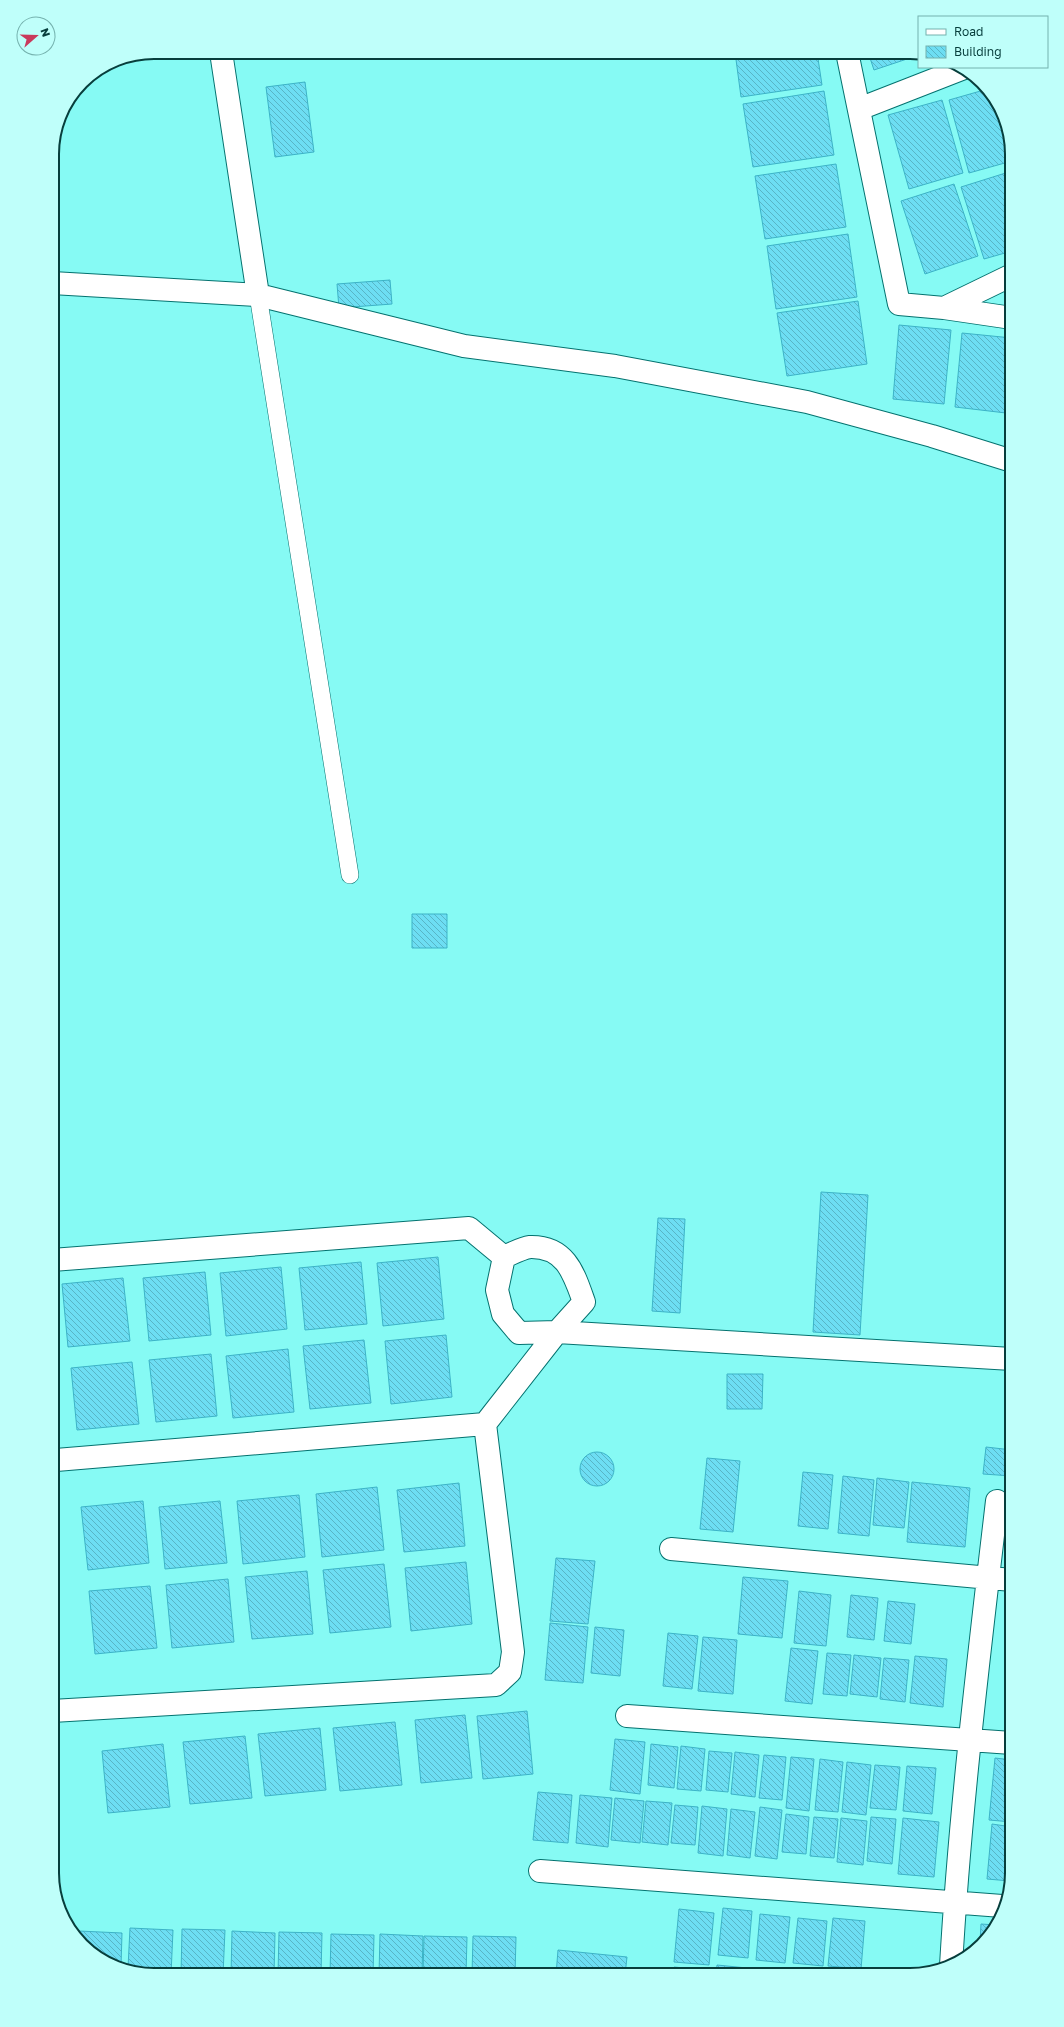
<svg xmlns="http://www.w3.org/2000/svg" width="1064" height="2027" font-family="'Golos Text',sans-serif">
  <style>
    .building { fill: url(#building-back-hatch); stroke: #3cb3c7 }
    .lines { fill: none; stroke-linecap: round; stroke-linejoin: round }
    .service-casing { stroke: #04726f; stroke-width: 18 }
    .minor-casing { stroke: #04726f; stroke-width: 24 }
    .service { stroke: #fff; stroke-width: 17 }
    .minor { stroke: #fff; stroke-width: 22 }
    .rim { fill: none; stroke: #073e3c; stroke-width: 2 }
  </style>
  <defs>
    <pattern id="building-back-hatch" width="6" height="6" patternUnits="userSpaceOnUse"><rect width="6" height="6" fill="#6ddef3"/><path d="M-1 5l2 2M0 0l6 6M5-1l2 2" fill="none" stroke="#58b5c6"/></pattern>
  </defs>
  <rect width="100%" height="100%" fill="#86faf4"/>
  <!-- building -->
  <path class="building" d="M735,52H817L822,85L741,97Z
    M868,52H917L919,55L874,70Z
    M305,82L314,152L275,157L266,87Z
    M984,90L1004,115L1012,161L969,173L949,100Z
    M824,91L834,155L753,167L743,104Z
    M942,100L963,173L909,189L888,115Z
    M836,164L846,227L765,239L755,176Z
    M1012,171V251L984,259L961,187Z
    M954,184L978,256L925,274L901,201Z
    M848,234L857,297L776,309L767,246Z
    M390,280L392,304L339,308L337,284Z
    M858,301L867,364L787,376L777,313Z
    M899,325L951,330L944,404L893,399Z
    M962,333L1012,338L1006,413L955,407Z
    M412,914H447V948H412Z
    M821,1192L868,1195L860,1335L813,1332Z
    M658,1218L685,1219L680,1313L652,1311Z
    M438,1257L444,1319L383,1326L377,1263Z
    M361,1262L367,1324L305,1330L299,1268Z
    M281,1267L287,1329L226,1336L220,1273Z
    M205,1272L211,1335L149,1341L143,1278Z
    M123,1278L130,1341L68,1347L62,1284Z
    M446,1335L452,1397L391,1404L385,1341Z
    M364,1340L371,1403L310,1409L303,1346Z
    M288,1349L294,1412L233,1418L226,1356Z
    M211,1354L217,1416L156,1422L149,1360Z
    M132,1362L139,1424L77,1430L71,1368Z
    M727,1374H763L762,1409H727Z
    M986,1447L1012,1450V1476L983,1474Z
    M580 1469a17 17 0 1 1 34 0a17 17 0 1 1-34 0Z
    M707,1458L740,1461L733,1532L700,1529Z
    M803,1472L833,1475L828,1529L798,1526Z
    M843,1476L874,1480L869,1536L838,1533Z
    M877,1478L909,1482L904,1528L873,1525Z
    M912,1482L970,1488L965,1547L907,1542Z
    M459,1483L465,1546L404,1552L397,1490Z
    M377,1487L384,1550L322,1557L316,1494Z
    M299,1495L305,1557L243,1564L237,1501Z
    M143,1501L149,1563L88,1570L81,1507Z
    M220,1501L227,1563L165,1569L159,1507Z
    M556,1558L595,1561L588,1624L550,1621Z
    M466,1562L472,1624L411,1631L405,1568Z
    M384,1564L391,1627L330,1633L323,1570Z
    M307,1571L313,1634L252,1639L245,1577Z
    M743,1577L788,1581L782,1638L738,1634Z
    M228,1579L234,1642L172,1648L166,1585Z
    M150,1586L157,1648L95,1654L89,1591Z
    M799,1591L831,1595L826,1646L794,1643Z
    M851,1595L878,1598L874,1640L847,1637Z
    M888,1601L915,1604L911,1644L884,1641Z
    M550,1623L588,1627L583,1683L545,1680Z
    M595,1627L624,1630L620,1676L591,1673Z
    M668,1633L698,1636L692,1689L663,1686Z
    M703,1637L737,1640L733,1694L698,1691Z
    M791,1648L818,1651L812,1704L785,1701Z
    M827,1653L851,1655L847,1696L823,1694Z
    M854,1655L881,1658L877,1697L850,1694Z
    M915,1656L947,1659L943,1707L910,1703Z
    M884,1658L909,1660L905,1702L880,1699Z
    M527,1711L533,1774L483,1779L477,1716Z
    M465,1715L472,1778L421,1783L415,1720Z
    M395,1722L402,1785L340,1791L333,1728Z
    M320,1728L326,1790L265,1796L258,1734Z
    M245,1736L252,1798L190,1804L183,1742Z
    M615,1739L645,1742L640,1794L610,1790Z
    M163,1744L170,1807L108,1813L102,1751Z
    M651,1744L678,1747L674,1788L648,1785Z
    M681,1746L705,1749L701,1791L677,1789Z
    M709,1751L732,1753L728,1792L706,1790Z
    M735,1752L759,1755L755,1797L731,1794Z
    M764,1755L786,1757L782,1800L759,1798Z
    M791,1757L814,1759L809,1811L786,1808Z
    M995,1758L1012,1760V1822L989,1820Z
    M820,1759L843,1762L838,1812L815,1810Z
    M847,1762L871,1765L866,1815L842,1812Z
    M875,1765L900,1767L896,1810L870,1808Z
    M907,1766L936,1768L932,1814L903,1811Z
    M538,1792L572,1795L568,1843L533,1840Z
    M580,1795L612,1798L608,1847L576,1843Z
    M615,1798L644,1801L640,1843L611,1840Z
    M646,1801L672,1803L668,1845L642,1842Z
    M675,1805L698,1807L695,1845L671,1843Z
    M702,1806L727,1809L723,1856L698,1853Z
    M760,1807L782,1810L777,1859L755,1856Z
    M731,1809L755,1812L750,1858L727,1855Z
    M786,1814L809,1817L806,1854L782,1852Z
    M814,1817L838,1819L834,1858L810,1856Z
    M871,1817L896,1819L892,1864L867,1861Z
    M841,1818L867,1821L863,1865L837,1862Z
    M903,1818L939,1822L934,1877L898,1874Z
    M992,1824L1012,1827V1874L1010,1881L987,1879Z
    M723,1908L752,1911L748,1958L718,1955Z
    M679,1909L714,1913L709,1965L674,1962Z
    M760,1914L790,1917L785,1963L756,1960Z
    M798,1918L827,1921L823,1966L793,1963Z
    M833,1918L865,1921L861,1969L828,1966Z
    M981,1924L996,1925L995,1930L980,1942Z
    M130,1928L173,1930L171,1975H147L128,1968Z
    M182,1929L225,1930L223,1975H181Z
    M79,1931L122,1933L121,1966L97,1958L79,1936Z
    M232,1931L275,1933L274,1975H231Z
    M279,1932L322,1933L321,1975H278Z
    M331,1934L374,1935L373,1975H330Z
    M380,1934L423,1936L422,1975H379Z
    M424,1936L467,1937L466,1975H423Z
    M473,1936L516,1937L515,1975H472Z
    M558,1950L627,1957L625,1975H556Z
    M717,1965L747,1968L746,1975H716Z
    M674,1967L705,1970V1975H673Z
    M756,1971L786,1974V1975H756Z"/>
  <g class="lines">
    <defs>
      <path id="service" d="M258,295L350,875"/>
      <path id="minor" d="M221,52L258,295
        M847,52L899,304L944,308L1012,318
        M859,109L964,68
        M52,283L258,295L464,346L615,366L807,402L932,436L1012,461
        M944,308L1012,275
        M52,1260L469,1228L504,1257C511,1254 522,1248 530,1247C566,1246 574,1274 584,1302L557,1332L1012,1359
        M56,1460L485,1424L557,1332L519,1333L503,1314L497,1290L504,1257
        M671,1549L1012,1580
        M52,1711L496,1685L510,1672L513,1652L485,1424
        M627,1716L1012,1743
        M540,1871L1002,1906
        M951,1966C960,1810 979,1655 997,1501"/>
    </defs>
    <!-- service casing -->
    <use href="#service" class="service-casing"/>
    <!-- minor casing -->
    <use href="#minor" class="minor-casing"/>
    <!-- service -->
    <use href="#service" class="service"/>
    <!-- minor -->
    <use href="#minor" class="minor"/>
  </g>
  <!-- crop -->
  <path d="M0 0H1064V2027H0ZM154 59H910A95 95 0 0 1 1005 154V1873A95 95 0 0 1 910 1968H154A95 95 0 0 1 59 1873V154A95 95 0 0 1 154 59Z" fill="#bffffa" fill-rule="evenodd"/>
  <path class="rim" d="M154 59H910A95 95 0 0 1 1005 154V1873A95 95 0 0 1 910 1968H154A95 95 0 0 1 59 1873V154A95 95 0 0 1 154 59Z"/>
  <!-- legend -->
  <rect x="918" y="16" width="130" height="52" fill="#bffffa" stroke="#75b2ae"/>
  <rect x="926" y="29" width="20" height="6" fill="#ffffff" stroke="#75b2ae"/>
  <text x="954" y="36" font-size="12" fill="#073e3c">Road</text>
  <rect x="926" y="46" width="20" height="12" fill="url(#building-back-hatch)" stroke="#75b2ae"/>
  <text x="954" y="56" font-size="12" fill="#073e3c">Building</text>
  <!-- north arrow -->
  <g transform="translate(36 36) rotate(70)"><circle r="19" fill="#bffffa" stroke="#75b2ae"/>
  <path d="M0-3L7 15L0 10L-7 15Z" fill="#c93a5c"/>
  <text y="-6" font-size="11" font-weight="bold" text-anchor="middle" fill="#073e3c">N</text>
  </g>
</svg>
